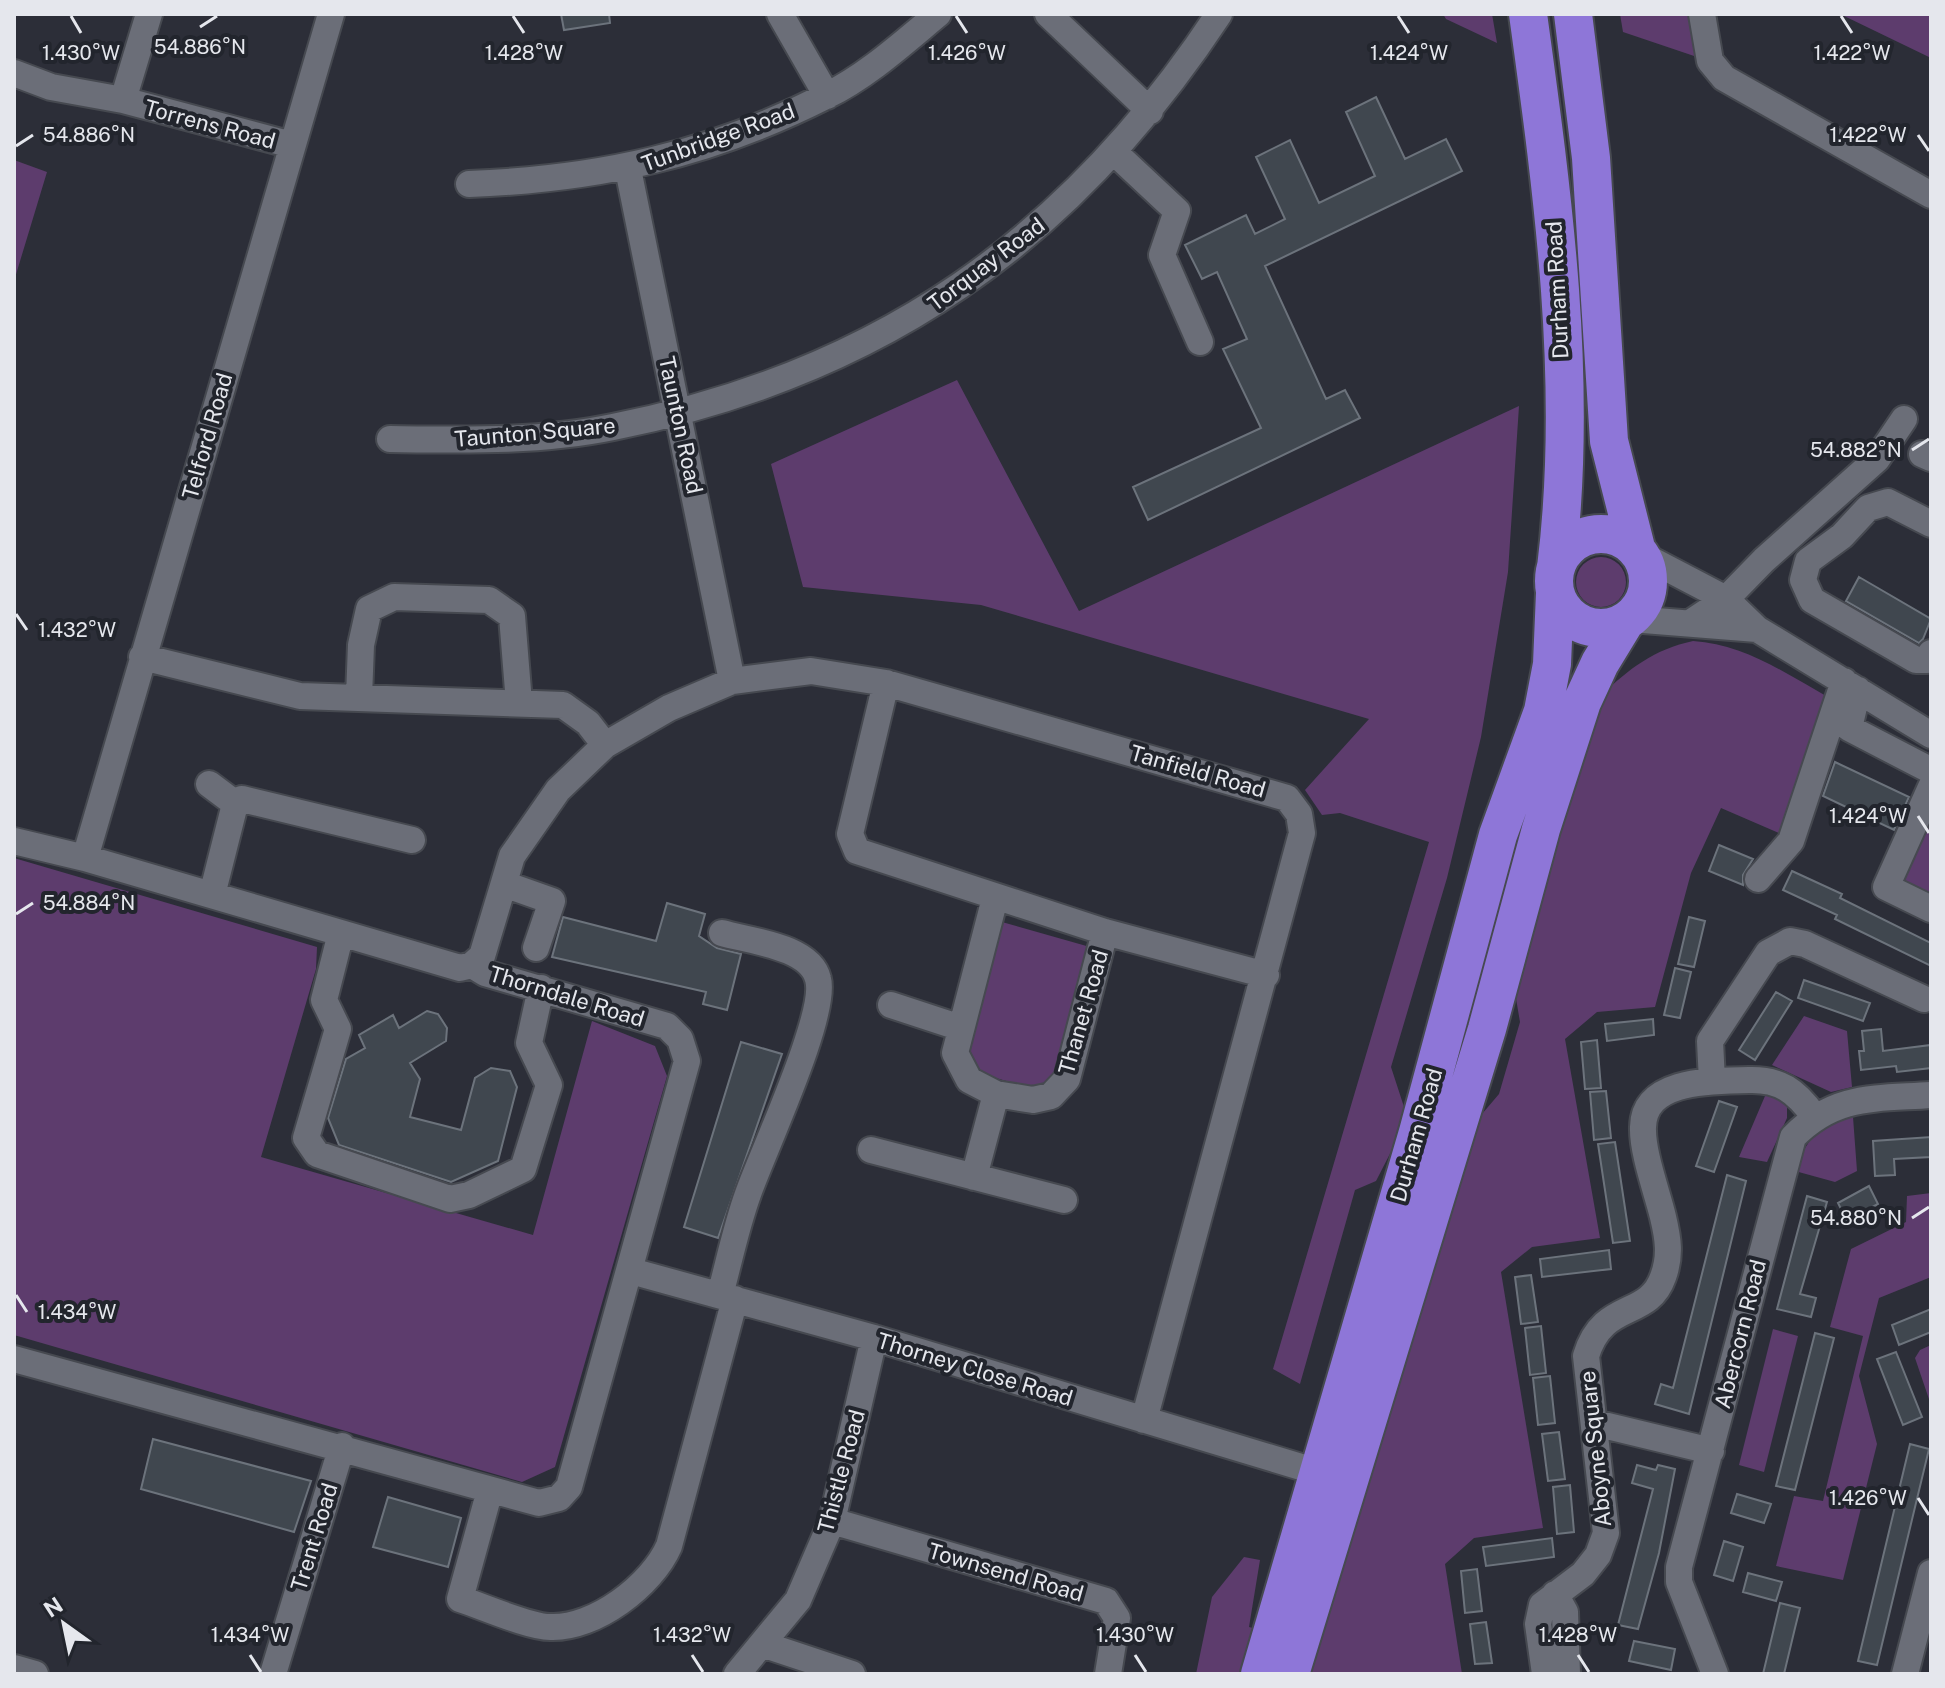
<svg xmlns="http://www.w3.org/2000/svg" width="1945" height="1688" font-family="'Public Sans',sans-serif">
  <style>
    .green { fill: #5d3c6d }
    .building { fill: #40474f; stroke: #6c737c; stroke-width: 2 }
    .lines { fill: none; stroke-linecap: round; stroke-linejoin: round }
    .minor-casing { stroke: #464950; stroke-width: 30 }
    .highway-casing { stroke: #464950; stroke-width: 42 }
    .minor { stroke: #6b6e78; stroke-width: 26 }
    .highway { stroke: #8e76d8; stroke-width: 38 }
    .ticks { fill: none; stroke: #e5e7ed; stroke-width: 3 }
    .labels { text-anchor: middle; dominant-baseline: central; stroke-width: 8; stroke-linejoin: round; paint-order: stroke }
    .street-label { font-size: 22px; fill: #e5e7ed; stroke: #22252d }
    .ticks-label { font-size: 20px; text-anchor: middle; fill: #e5e7ed; stroke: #22252d; stroke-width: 8; stroke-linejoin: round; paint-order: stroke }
  </style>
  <rect width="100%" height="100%" fill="#2c2e38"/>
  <!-- green -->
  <path class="green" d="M1443,14H1492L1497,43L1446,19Z
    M1620,14H1707L1700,58L1623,32Z
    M1840,14H1931V58Z
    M14,160L47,172L14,281Z
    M957,380L1079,611L1519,406L1508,572L1481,737L1447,878L1391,1067L1405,1110L1395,1144L1376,1181L1355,1190L1300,1384L1273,1369L1429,842L1340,813L1322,815L1305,790L1369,719L981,605L803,587L771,464Z
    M1576 582a25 25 0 1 1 50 0a25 25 0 1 1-50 0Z
    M1693,641C1745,644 1788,675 1833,700L1788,837L1721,808L1691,873L1655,1007L1597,1012L1565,1039L1600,1238L1532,1247L1501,1272L1543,1528L1474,1538L1445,1564L1462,1674H1301L1465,1134L1499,1094L1520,1022L1512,975L1601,696C1628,669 1655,649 1693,641Z
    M1931,787V909L1886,887Z
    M14,858L317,947L316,969L261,1157L533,1235L592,1021L655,1046L667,1076L555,1467L522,1482L14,1335Z
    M1002,922L1090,947L1052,1080L1031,1088L978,1073L966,1051Z
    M1804,1016L1847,1031L1852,1087L1831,1092L1772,1065Z
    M1774,1095L1787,1107V1118L1767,1162L1739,1157L1765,1096Z
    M1853,1117L1857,1171L1835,1182L1795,1171C1804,1144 1821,1118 1853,1117Z
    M1931,1193V1277L1879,1298L1859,1376L1877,1444L1843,1580L1776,1566L1794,1496L1823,1501L1863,1336L1830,1327L1851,1249L1906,1222L1907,1196Z
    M1773,1329L1798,1336L1764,1472L1739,1465Z
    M1931,1345V1405L1915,1358L1920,1350Z
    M1244,1557L1260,1560L1249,1627L1260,1630L1251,1674H1196L1212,1597Z"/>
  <!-- building -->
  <path class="building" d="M561,14H609L610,23L564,30Z
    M1376,97L1405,159L1446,139L1462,171L1265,266L1326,399L1345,390L1360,418L1148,520L1133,487L1261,428L1223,349L1247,339L1217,272L1202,279L1185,245L1246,215L1255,234L1285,219L1256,157L1290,140L1319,203L1375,176L1346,112Z
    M1859,577L1931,619L1923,639L1919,643L1846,601Z
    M1835,762L1909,797L1894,830L1823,796Z
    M1719,845L1753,859L1743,875V885L1709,871Z
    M1792,871L1842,894L1840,898L1931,943V966L1835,919L1837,915L1783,890Z
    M667,903L705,914L699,936L717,948L741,954L727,1010L703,1004L706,992L552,957L563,917L656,941Z
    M1689,917L1705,921L1694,967L1678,964Z
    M1675,968L1691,972L1680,1018L1664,1015Z
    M1804,980L1870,1003L1863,1021L1798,998Z
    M1776,992L1792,1001L1755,1060L1739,1050Z
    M427,1011L438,1014L447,1028L446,1041L410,1063L420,1079L410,1117L461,1130L475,1078L491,1068L510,1071L517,1087L498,1161L451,1182L339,1145L328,1118L346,1059L365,1048L359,1035L393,1015L399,1028Z
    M1653,1019L1654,1035L1607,1041L1605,1024Z
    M1881,1029L1883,1051L1931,1045V1068L1897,1072L1896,1066L1861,1070L1859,1051H1864L1862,1031Z
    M1597,1040L1601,1088L1585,1089L1581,1042Z
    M741,1042L782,1054L718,1238L684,1227Z
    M1606,1091L1611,1138L1594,1140L1590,1092Z
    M1719,1101L1737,1107L1714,1172L1696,1166Z
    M1931,1137V1157L1894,1159L1895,1175L1875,1176L1873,1141Z
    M1615,1142L1630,1241L1613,1243L1598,1144Z
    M1727,1175L1746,1181L1689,1414L1655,1404L1661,1384L1673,1388Z
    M1869,1186L1878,1204L1847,1221L1838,1203Z
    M1807,1196L1827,1202L1800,1294L1816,1298L1811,1317L1777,1309Z
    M1609,1250L1611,1269L1542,1277L1540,1259Z
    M1531,1275L1538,1322L1521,1324L1515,1277Z
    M1931,1309V1332L1899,1345L1892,1325Z
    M1541,1326L1546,1373L1530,1375L1525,1328Z
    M1815,1333L1834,1338L1795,1490L1776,1486Z
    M1896,1352L1922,1417L1903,1425L1877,1359Z
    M1550,1376L1555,1423L1538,1425L1533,1378Z
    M1559,1432L1565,1479L1548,1481L1542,1434Z
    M153,1439L311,1481L294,1532L141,1489Z
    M1910,1444L1929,1449L1877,1665L1858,1661Z
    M1637,1465L1656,1470L1658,1465L1675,1469L1659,1553L1638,1629L1618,1625L1653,1489L1632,1483Z
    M1570,1485L1574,1532L1557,1534L1553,1487Z
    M1737,1494L1771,1504L1764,1523L1731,1513Z
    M388,1497L461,1518L448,1567L373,1547Z
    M1552,1538L1554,1557L1486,1566L1483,1547Z
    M1724,1541L1743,1547L1733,1581L1714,1575Z
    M1477,1569L1482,1611L1465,1613L1461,1571Z
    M1748,1573L1782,1582L1776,1601L1743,1592Z
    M1780,1603L1800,1608L1795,1628L1784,1674H1763Z
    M1486,1622L1492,1663L1475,1664L1470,1624Z
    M1634,1641L1675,1649L1671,1670L1629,1661Z"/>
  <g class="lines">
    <defs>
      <path id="minor" d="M149,14L123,100L292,145
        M780,14L827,96
        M1048,14L1150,111
        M1702,14L1710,61L1724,78L1931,195
        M14,73L51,87L123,100
        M1114,152L1177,211L1162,255L1200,342
        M628,169L732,681
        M469,184C599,179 709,155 826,96C867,76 903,43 938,14
        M390,439C464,440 540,442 613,427C880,374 1070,240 1219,14
        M1922,454L1931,458
        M1931,524L1888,502L1868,508L1842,536L1808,561L1803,580L1812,600L1916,660H1927L1931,653
        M1640,554L1726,599L1757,629L1931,735
        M1631,619L1757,629
        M1690,623L1726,599L1764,560L1877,459L1904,419
        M142,657L300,696L563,705L588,723L605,745
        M886,683L850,834L857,851L1105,932L1266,975
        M1858,690L1849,728L1926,768
        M359,697L361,645L369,609L394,597L489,600L512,616L519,703
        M209,784L237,805
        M1931,787L1886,887L1931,909
        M14,841L85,858L460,968L472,965L485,973L667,1026L680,1039L687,1061L569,1487L559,1498L539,1503L14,1359
        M85,858L331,14
        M1758,879L1791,841L1844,681
        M504,884L552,901L536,948
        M212,895L234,808L242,799L412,840
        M995,898L955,1053L969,1080L996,1094L1033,1100L1051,1096L1067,1079L1105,932
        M341,933L324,1000L338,1029L306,1138L317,1154L450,1199L469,1195L523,1169L549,1085L529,1043L541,988
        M472,965L482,956L512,856L558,790L605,745L669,708L732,681L811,671L886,683L1287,798L1299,814L1302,833L1144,1420
        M891,1005L961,1028
        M1712,1081L1710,1041L1768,953L1790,941L1805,944L1924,999
        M871,1150L1064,1200
        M974,1177L996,1094
        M631,1271L874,1338L1334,1477
        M720,1295C729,1262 736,1227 748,1194C762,1153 828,1014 818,979C810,946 749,941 722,933
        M1595,1423L1711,1451
        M490,1490L460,1599C482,1606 529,1627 550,1627C595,1629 652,1585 669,1546L735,1299
        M832,1521L1106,1601L1117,1618L1108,1674
        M1555,1594L1565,1612L1567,1674
        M762,1644L852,1674
        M14,1668L35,1674
        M273,1674L342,1446
        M737,1674L798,1600L832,1521L874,1338
        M1545,1674L1538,1624L1542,1605L1583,1574L1598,1555L1606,1533L1586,1356C1603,1299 1648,1320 1663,1277C1671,1256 1668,1238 1663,1217C1657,1192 1642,1152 1643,1127C1644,1078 1715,1081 1749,1080C1780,1079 1796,1091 1814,1116
        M1715,1674L1679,1582V1567L1793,1137C1835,1094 1875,1099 1931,1095
        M1905,1674L1931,1573"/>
      <path id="highway" d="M1528,14C1553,195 1579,385 1556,568
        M1573,14L1591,158L1609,441L1636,548
        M1554 581a47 47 0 1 1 94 0a47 47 0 1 1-94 0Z
        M1260,1674L1418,1132L1498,835L1543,711L1552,664L1555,593
        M1290,1674L1487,1029L1541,829L1582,702L1600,663L1625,622"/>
    </defs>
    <!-- minor casing -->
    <use href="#minor" class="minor-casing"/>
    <!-- highway casing -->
    <use href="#highway" class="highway-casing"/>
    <!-- minor -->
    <use href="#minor" class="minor"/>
    <!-- highway -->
    <use href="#highway" class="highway"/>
  </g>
  <!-- ticks -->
  <path class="ticks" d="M71,16L81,33M513,16L524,33M956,16L967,33M1398,16L1409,33M1841,16L1852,33M200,27L217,16M1918,135L1929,151M16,146L33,135M1912,450L1929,439M16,614L27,630M1918,816L1929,833M16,914L33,903M1912,1218L1929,1207M16,1295L27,1312M1918,1498L1929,1515M250,1655L261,1672M692,1655L703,1672M1135,1655L1146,1672M1578,1655L1589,1672"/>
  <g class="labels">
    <!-- street labels -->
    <g class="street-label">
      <text transform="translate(210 124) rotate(15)">Torrens Road</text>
      <text transform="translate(718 137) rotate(-20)">Tunbridge Road</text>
      <text transform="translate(986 264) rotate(-37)">Torquay Road</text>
      <text transform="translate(1557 290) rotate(-93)">Durham Road</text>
      <text transform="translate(681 425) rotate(78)">Taunton Road</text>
      <text transform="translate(535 432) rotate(-5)">Taunton Square</text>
      <text transform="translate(207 436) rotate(-74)">Telford Road</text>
      <text transform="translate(1198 771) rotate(16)">Tanfield Road</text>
      <text transform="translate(567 996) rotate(17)">Thorndale Road</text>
      <text transform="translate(1083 1012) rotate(-74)">Thanet Road</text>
      <text transform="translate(1416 1135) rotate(-74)">Durham Road</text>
      <text transform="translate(1740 1334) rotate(-76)">Abercorn Road</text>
      <text transform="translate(975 1369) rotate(17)">Thorney Close Road</text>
      <text transform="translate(1595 1449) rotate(-96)">Aboyne Square</text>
      <text transform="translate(841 1471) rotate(-75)">Thistle Road</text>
      <text transform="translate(314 1537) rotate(-73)">Trent Road</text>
      <text transform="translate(1006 1572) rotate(16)">Townsend Road</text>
    </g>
  </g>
  <g class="ticks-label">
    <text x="200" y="54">54.886°N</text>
    <text x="1852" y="60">1.422°W</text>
    <text x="81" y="60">1.430°W</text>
    <text x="524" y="60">1.428°W</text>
    <text x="967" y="60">1.426°W</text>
    <text x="1409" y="60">1.424°W</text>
    <text x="1868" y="142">1.422°W</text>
    <text x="89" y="142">54.886°N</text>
    <text x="1856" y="457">54.882°N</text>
    <text x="77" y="637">1.432°W</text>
    <text x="1868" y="823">1.424°W</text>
    <text x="89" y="910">54.884°N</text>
    <text x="1856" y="1225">54.880°N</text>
    <text x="77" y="1319">1.434°W</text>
    <text x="1868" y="1505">1.426°W</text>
    <text x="250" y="1642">1.434°W</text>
    <text x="692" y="1642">1.432°W</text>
    <text x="1135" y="1642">1.430°W</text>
    <text x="1578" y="1642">1.428°W</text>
  </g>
  <!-- border -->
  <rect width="1945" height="1688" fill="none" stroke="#e5e7ed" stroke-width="32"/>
  <!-- north arrow -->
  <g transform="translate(64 1624) rotate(327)" stroke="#22252d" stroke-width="6" paint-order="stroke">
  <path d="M0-6L14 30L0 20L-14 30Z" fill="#e5e7ed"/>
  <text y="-12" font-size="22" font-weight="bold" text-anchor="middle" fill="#e5e7ed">N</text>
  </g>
</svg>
